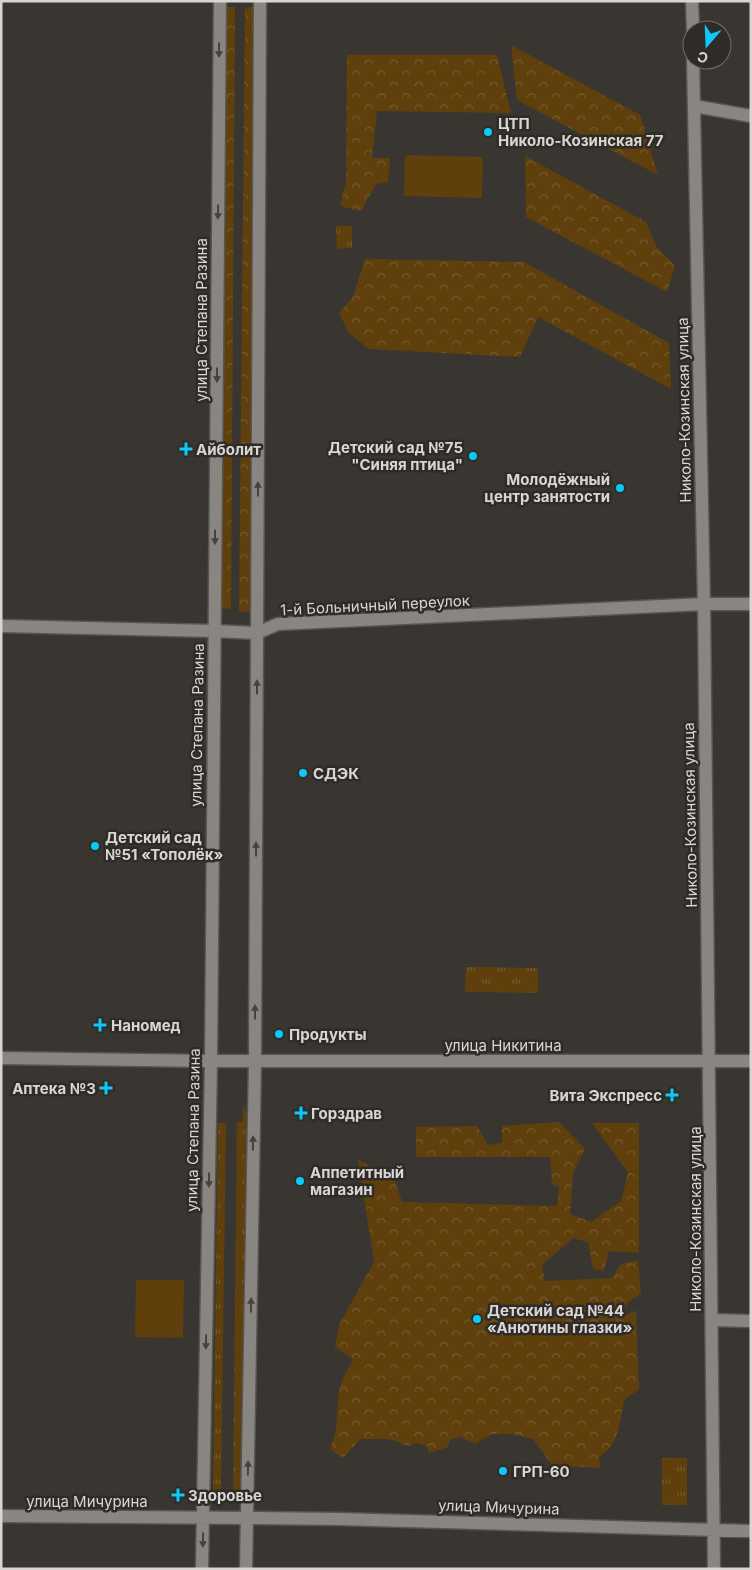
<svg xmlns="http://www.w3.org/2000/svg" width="752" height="1570" viewBox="0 0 752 1570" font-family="Inter,sans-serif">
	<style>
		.grass { fill: url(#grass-tufts) }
		.forest { fill: url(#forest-crowns) }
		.garden { fill: #5f3f0c }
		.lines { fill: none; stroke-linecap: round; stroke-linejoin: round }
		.street-casing { stroke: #575451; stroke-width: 15 }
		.secondary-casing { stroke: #575451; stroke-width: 15 }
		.street { stroke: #898580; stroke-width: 12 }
		.secondary { stroke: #898580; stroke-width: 12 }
		.oneway { fill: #46423e }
		.poi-dot { fill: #0bcafa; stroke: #2f2c28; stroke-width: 2 }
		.labels { text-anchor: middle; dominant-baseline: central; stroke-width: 5; stroke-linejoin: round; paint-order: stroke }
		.poi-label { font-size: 15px; font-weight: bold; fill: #d8d5d3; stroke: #2f2c28; text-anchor: start }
		.street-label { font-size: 15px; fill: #d8d5d3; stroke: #2f2c28 }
	</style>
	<defs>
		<pattern id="grass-tufts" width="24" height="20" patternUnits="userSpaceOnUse" patternTransform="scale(1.25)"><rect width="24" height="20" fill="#5f3f0c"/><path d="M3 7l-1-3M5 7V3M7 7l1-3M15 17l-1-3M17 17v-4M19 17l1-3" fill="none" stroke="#755a2e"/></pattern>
		<pattern id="forest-crowns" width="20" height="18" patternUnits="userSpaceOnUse" patternTransform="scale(1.25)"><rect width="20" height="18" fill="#5f3f0c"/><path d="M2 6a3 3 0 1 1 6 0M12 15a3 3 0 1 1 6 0" fill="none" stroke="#755a2e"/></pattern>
	</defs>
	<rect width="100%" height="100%" fill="#393631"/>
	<path class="grass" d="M 336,226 L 352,226 L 352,248 L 337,249 Z
		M 466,967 L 538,968 L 538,993 L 465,992 Z
		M 243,1107 L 247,1112 L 240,1493 L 237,1496 L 233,1493 L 237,1122 L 243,1121 Z
		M 218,1123 L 226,1123 L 221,1491 L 217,1494 L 213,1491 Z
		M 662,1458 L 687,1458 L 687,1505 L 662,1505 Z"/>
	<path class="forest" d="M 225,7 L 235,7 L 231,609 L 219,608 Z
		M 253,7 L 250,612 L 239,612 L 245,8 Z
		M 511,45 L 640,115 L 658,175 L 517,100 Z
		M 347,55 L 497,55 L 511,113 L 377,111 L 372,158 L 390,158 L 388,182 L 376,184 L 361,211 L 340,206 L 346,182 Z
		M 525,156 L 646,222 L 656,246 L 675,266 L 667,292 L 526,217 Z
		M 365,259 L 524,262 L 669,343 L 671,389 L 538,317 L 520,357 L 369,349 L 349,333 L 339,313 L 353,297 Z
		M 559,1122 L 585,1149 L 573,1173 L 570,1214 L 591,1222 L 621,1201 L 628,1172 L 592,1123 L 639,1123 L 639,1253 L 609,1251 L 604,1271 L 593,1269 L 588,1242 L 573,1238 L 542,1265 L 545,1281 L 612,1278 L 621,1264 L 638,1260 L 641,1294 L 628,1302 L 622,1316 L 636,1311 L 639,1389 L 624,1400 C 620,1421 619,1446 599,1457 L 600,1468 L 552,1465 L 533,1439 L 512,1434 L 492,1434 L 475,1444 L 460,1437 L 450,1440 L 448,1447 L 429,1453 L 427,1446 L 415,1443 L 408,1446 L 390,1439 L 360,1439 L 343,1458 L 330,1449 C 340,1426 335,1410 340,1387 C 342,1378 349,1368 353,1359 L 335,1347 L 339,1325 L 374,1262 L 358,1160 L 394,1178 L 402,1202 L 557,1206 L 559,1187 L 552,1184 L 550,1157 L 416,1157 L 416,1127 L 477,1126 L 488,1145 L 502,1143 L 502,1126 Z"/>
	<path class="garden" d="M 405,155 L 483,157 L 482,198 L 404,196 Z
		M 136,1280 L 184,1280 L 183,1338 L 135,1337 Z"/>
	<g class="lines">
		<defs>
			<path id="street" d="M 692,1 L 693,30
				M 693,60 L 704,604 L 714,1569
				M 694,106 L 751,116
				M 1,626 L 214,631
				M 257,633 L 278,624 L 704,604 L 751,604
				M 712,1320 L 751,1321
				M 247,1518 L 340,1519 L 751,1531"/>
			<path id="secondary" d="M 214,631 L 257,633
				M 1,1058 L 211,1061 L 751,1061
				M 1,1516 L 247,1518
				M 202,1569 L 211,1061 L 220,1
				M 246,1569 L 255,1061 L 260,1"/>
		</defs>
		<use href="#street" class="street-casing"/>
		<use href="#secondary" class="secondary-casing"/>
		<use href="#street" class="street"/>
		<use href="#secondary" class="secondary"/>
	</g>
	<defs><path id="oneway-solid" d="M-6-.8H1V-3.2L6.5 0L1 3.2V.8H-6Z" transform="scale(1.25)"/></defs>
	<g class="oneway">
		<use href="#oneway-solid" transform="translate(219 50) rotate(91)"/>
		<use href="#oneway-solid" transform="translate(218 212) rotate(91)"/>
		<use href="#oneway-solid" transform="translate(217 375) rotate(90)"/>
		<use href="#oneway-solid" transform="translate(258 489) rotate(-90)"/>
		<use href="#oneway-solid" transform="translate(215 537) rotate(90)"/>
		<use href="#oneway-solid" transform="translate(257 687) rotate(-90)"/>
		<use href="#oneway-solid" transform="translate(256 849) rotate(-90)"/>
		<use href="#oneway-solid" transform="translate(255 1012) rotate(-90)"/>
		<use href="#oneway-solid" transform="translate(253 1143) rotate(-89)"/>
		<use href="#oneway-solid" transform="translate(209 1180) rotate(91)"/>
		<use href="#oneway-solid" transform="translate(251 1305) rotate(-89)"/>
		<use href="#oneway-solid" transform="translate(206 1342) rotate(91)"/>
		<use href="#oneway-solid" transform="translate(248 1468) rotate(-89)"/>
		<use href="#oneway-solid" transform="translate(203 1540) rotate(91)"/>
	</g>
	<g class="poi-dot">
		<circle cx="488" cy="132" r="5"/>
		<path d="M183.5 441.5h5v5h5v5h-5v5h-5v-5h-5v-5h5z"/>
		<circle cx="473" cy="456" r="5"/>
		<circle cx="620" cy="488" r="5"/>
		<circle cx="303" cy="773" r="5"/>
		<circle cx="95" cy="846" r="5"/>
		<path d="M97.5 1017.5h5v5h5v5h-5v5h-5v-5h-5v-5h5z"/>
		<circle cx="279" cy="1034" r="5"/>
		<path d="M103.5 1080.5h5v5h5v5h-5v5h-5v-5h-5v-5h5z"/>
		<path d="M669.5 1087.5h5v5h5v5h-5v5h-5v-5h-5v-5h5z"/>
		<path d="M298.5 1105.5h5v5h5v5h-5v5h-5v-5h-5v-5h5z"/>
		<circle cx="300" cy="1181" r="5"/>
		<circle cx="477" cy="1319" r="5"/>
		<circle cx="503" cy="1471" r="5"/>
		<path d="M175.5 1487.5h5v5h5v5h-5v5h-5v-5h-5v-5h5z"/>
	</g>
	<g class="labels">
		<g class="poi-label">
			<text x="498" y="123">ЦТП<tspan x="498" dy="17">Николо-Козинская 77</tspan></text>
			<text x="463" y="447" text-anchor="end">Детский сад №75<tspan x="463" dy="17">"Синяя птица"</tspan></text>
			<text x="196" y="449">Айболит</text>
			<text x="610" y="479" text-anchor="end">Молодёжный<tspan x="610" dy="17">центр занятости</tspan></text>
			<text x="313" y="773">СДЭК</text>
			<text x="105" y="837">Детский сад<tspan x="105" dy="17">№51 «Тополёк»</tspan></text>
			<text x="111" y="1025">Наномед</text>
			<text x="289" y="1034">Продукты</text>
			<text x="96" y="1088" text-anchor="end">Аптека №3</text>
			<text x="662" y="1095" text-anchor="end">Вита Экспресс</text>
			<text x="311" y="1113">Горздрав</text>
			<text x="310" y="1172">Аппетитный<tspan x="310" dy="17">магазин</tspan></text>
			<text x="487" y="1310">Детский сад №44<tspan x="487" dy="17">«Анютины глазки»</tspan></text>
			<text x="513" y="1471">ГРП-60</text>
			<text x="188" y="1495">Здоровье</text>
		</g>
		<g class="street-label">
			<text transform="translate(201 320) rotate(-90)">улица Степана Разина</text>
			<text transform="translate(684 410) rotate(-91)">Николо-Козинская улица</text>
			<text transform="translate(375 605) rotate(-3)">1-й Больничный переулок</text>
			<text transform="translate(197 725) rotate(-89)">улица Степана Разина</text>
			<text transform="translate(690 815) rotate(-91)">Николо-Козинская улица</text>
			<text x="503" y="1045">улица Никитина</text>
			<text transform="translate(193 1130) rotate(-89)">улица Степана Разина</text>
			<text transform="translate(695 1219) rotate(-90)">Николо-Козинская улица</text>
			<text x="87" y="1501">улица Мичурина</text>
			<text transform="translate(499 1507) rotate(2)">улица Мичурина</text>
		</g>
	</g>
	<rect width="752" height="1570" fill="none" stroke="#d8d5d3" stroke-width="5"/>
	<g transform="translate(707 45) rotate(199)"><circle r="24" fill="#2f2c28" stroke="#73706c"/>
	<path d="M0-4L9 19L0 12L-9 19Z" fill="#0bcafa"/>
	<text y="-8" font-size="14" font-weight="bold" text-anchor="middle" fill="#d8d5d3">С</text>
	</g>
</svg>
